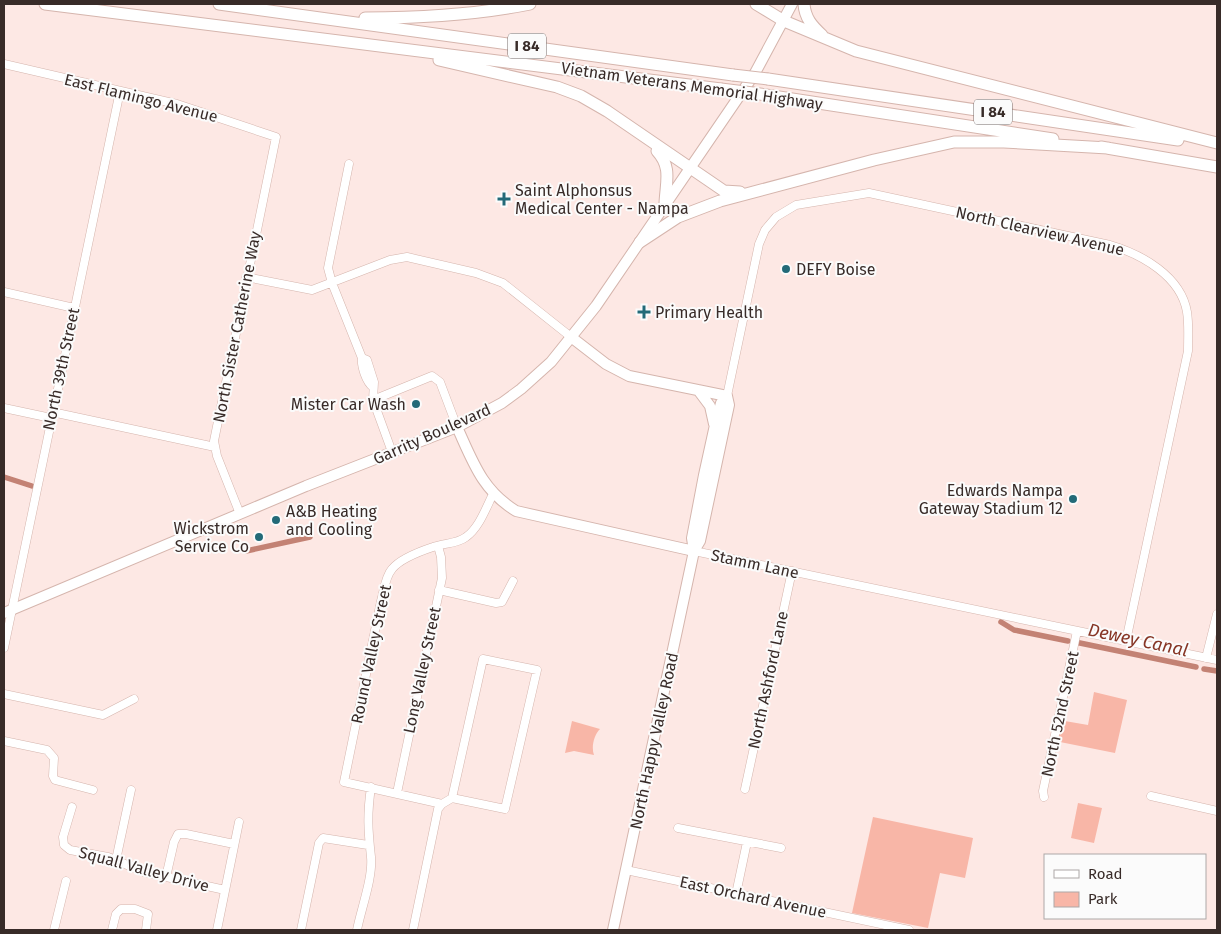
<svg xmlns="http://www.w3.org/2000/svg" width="1221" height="934" viewBox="0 0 1221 934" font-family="'Fira Sans',sans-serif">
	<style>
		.green { fill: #f8b6a7 }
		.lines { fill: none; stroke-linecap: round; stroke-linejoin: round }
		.canal { stroke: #c38274; stroke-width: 5.5 }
		.minor-casing { stroke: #d5b5ad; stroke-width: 9 }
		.major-casing { stroke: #d5b5ad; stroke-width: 12 }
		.highway-casing { stroke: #d5b5ad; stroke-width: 13 }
		.minor { stroke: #fff; stroke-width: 8 }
		.major { stroke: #fff; stroke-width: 10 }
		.highway { stroke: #fff; stroke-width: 11 }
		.highway-bridge-casing { stroke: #d5b5ad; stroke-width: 13; stroke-linecap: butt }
		.highway-bridge { stroke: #fff; stroke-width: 11 }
		.poi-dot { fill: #236a78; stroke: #fbfbfb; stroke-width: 2 }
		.labels { text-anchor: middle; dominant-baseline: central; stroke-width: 4; stroke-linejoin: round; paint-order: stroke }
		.shield { fill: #fbfbfb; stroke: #726967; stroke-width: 1 }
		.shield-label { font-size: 15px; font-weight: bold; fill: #382b28 }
		.street-label { font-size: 16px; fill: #382b28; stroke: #fbfbfb }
		.poi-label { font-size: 16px; fill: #382b28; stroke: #fbfbfb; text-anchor: start }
		.water-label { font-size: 18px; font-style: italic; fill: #873626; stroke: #fbfbfb }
	</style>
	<rect width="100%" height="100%" fill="#fde8e4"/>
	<path class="green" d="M 1094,692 L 1127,700 L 1115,753 L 1055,741 L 1059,720 L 1088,725 Z
		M 572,721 L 600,729 C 594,735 591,747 594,755 L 574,751 L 565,753 Z
		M 1078,803 L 1102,808 L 1094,843 L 1071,838 Z
		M 873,817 L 973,838 L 965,878 L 940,873 L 928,928 L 852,913 Z"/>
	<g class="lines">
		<path class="canal" d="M 4,477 L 32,486
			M 246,551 L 310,537
			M 1001,622 L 1014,630 L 1068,641
			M 1075,642 L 1196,667
			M 1204,669 L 1217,671"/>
		<defs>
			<path id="minor" d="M 4,64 L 177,104 L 276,137 L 214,441 L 217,456 L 240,514
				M 349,164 L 328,268 L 332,283 L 362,358 C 361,366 366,382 373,387
				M 246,277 L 312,290 L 390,260 L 407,257 L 476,273 L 503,283 L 571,337
				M 4,292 L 74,308
				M 362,358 L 367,360 L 374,382 L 373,400 L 392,452
				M 727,396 L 759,244 L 765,230 L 776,217 L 796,205 L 869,193 L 1110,245 C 1141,254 1181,276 1187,312 C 1189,324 1188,338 1188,351 L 1126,641
				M 373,400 L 432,376 L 440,382 L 457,427
				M 4,408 L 51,418
				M 52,412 L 215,447
				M 694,551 L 1217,660
				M 439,590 L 496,603 L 502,602 L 513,581
				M 4,648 L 120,91
				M 1206,658 L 1217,614
				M 4,694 L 103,715 L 134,699
				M 4,741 L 47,750 L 54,758 L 53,776 L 55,780 L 93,790
				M 745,789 L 792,571
				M 397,793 L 442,578 L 441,557 L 438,546
				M 1151,796 L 1217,811
				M 1044,797 L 1043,791 L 1077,631
				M 452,798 L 483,659 L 537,670 L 505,809 L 452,798 L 442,804 L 344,782 L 381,601 C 384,591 385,577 392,569 C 400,559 421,551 433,547 C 444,543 457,544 466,537 C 479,528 486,508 493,494
				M 72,807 L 63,837 L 64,845 L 70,850 L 108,857 L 144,872 L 225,890
				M 678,828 L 781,848
				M 116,860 L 131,790
				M 626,870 L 909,930
				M 166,877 L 174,842 L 178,834 L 186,834 L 234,844
				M 736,894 L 747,842
				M 54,930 L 66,881
				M 112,930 L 116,914 L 121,909 L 135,909 L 148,914 L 146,930
				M 217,930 L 239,822
				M 301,930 L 319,843 L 323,838 L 368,845
				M 357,930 C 361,909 373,878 371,857 C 368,830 367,815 371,787
				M 413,930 L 438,809 L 442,804"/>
			<path id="major" d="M 571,337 L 606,364 L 629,376 L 727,396
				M 698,390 L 710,406 L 714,424
				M 457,427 C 473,462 482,490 516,511 L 694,551
				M 694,551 L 692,538 L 704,475 L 715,425 L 721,403 L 727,396
				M 4,613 L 306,486 L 457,427 L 502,403 L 521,389 L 551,362 L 596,306 L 755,73 L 792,4
				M 613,930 L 694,551 L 700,541 L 729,405 L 727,396"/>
			<path id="highway" d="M 45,4 L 721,89
				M 219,4 L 733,75
				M 756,4 L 784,21 L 856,51 L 1217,143
				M 804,4 C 805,18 812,26 822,35
				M 365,18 C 421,18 475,15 530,4
				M 439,60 L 557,87 L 581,96 L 607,111 L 724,191 L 740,192
				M 768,79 L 1178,140
				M 753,93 L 1053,139
				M 1101,147 L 1217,167
				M 657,151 C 672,167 666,182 665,203
				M 640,242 L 678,217 L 720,201 L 874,160 L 954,142 L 1004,142 L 1108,148"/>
		</defs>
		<use href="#minor" class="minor-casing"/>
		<use href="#major" class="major-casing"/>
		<use href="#highway" class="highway-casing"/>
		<use href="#minor" class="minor"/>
		<use href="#major" class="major"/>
		<use href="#highway" class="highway"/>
		<defs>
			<path id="highway-bridge" d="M 733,75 L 768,79
				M 721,89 L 753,93"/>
		</defs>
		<use href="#highway-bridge" class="highway-bridge-casing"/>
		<use href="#highway-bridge" class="highway-bridge"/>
	</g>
	<g class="poi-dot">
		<path d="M501.5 191.5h5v5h5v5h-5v5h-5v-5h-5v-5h5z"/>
		<circle cx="786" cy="269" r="5"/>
		<path d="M641.5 304.5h5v5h5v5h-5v5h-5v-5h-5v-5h5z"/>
		<circle cx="416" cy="404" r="5"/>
		<circle cx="1073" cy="499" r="5"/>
		<circle cx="276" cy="520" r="5"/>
		<circle cx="259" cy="537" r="5"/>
	</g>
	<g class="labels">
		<g class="shield">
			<rect x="508" y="33.5" width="38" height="25" rx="4"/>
			<rect x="974" y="99.5" width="38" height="25" rx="4"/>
		</g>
		<g class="shield-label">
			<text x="527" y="46">I 84</text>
			<text x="993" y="112">I 84</text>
		</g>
		<g class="street-label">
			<text transform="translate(692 86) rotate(8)">Vietnam Veterans Memorial Highway</text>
			<text transform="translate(141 98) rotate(14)">East Flamingo Avenue</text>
			<text transform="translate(1040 231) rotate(13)">North Clearview Avenue</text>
			<text transform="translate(237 327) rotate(-79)">North Sister Catherine Way</text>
			<text transform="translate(61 369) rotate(-78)">North 39th Street</text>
			<text transform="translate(432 434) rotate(-24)">Garrity Boulevard</text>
			<text transform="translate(755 564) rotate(12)">Stamm Lane</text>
			<text transform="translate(371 654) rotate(-78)">Round Valley Street</text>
			<text transform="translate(422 670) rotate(-78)">Long Valley Street</text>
			<text transform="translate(768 680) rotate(-78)">North Ashford Lane</text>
			<text transform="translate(1060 714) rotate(-78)">North 52nd Street</text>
			<text transform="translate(654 741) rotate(-78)">North Happy Valley Road</text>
			<text transform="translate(144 869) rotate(15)">Squall Valley Drive</text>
			<text transform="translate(753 897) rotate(12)">East Orchard Avenue</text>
		</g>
		<g class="poi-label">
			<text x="515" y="190">Saint Alphonsus<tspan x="515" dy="18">Medical Center - Nampa</tspan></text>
			<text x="796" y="269">DEFY Boise</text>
			<text x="655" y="312">Primary Health</text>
			<text x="406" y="404" text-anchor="end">Mister Car Wash</text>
			<text x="1063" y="490" text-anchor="end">Edwards Nampa<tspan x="1063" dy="18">Gateway Stadium 12</tspan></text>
			<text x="286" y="511">A&amp;B Heating<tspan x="286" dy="18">and Cooling</tspan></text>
			<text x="249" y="528" text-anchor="end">Wickstrom<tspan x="249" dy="18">Service Co</tspan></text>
		</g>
		<g class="water-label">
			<text transform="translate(1138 640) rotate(12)">Dewey Canal</text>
		</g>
	</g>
	<rect width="1221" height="934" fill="none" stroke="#382b28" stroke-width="10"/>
	<rect x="1044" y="854" width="162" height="65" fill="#fbfbfb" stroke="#ada8a7"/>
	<rect x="1054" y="870" width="25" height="8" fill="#ffffff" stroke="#ada8a7"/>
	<text x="1088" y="879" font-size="15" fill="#382b28">Road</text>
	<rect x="1054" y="892" width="25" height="15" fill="#f8b6a7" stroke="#ada8a7"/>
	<text x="1088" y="904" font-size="15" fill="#382b28">Park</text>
</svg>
